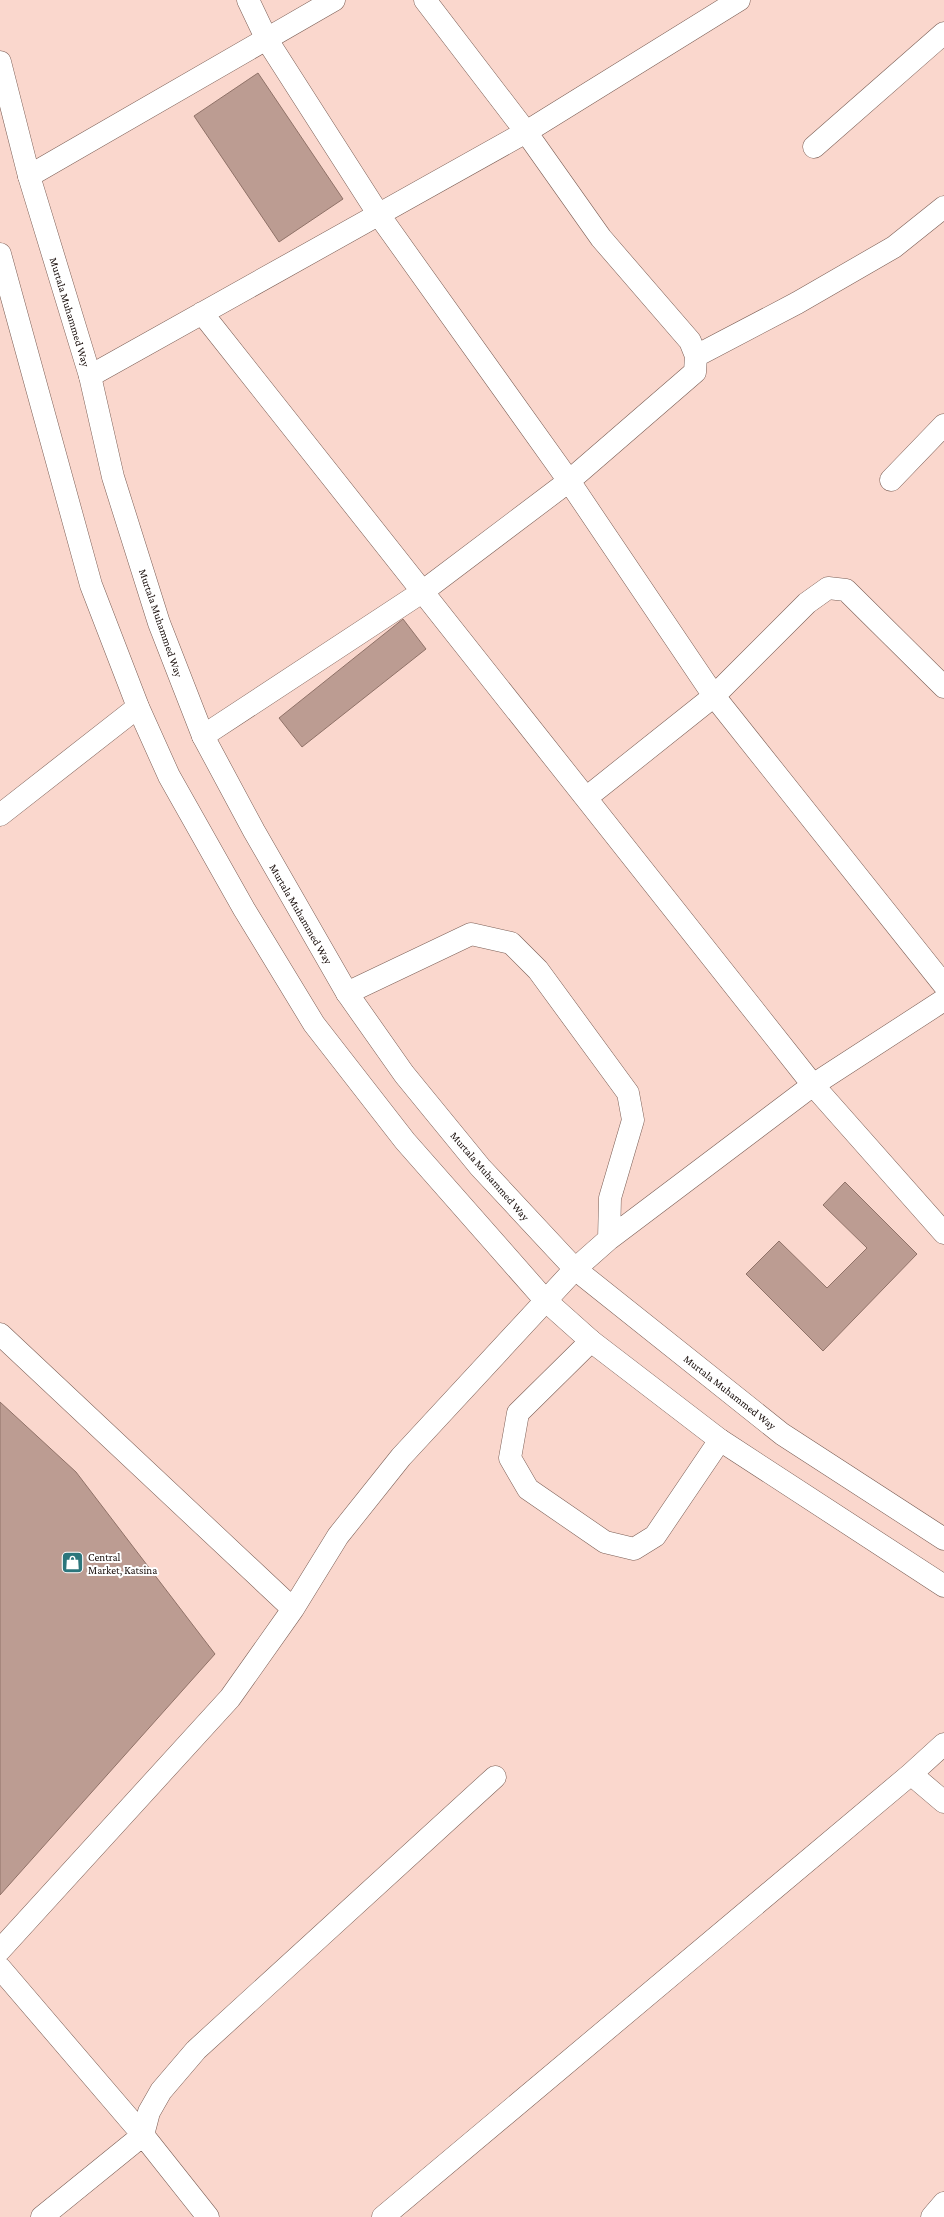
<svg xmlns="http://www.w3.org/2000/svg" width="944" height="2217" viewBox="0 0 944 2217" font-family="'Crimson Pro',serif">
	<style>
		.building { fill: #bc9c92; stroke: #907268 }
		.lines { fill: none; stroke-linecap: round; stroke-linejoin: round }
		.minor-casing { stroke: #7b5e55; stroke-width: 23 }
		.major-casing { stroke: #7b5e55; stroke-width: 23 }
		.minor { stroke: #fff; stroke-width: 22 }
		.major { stroke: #fff; stroke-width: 22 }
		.labels { text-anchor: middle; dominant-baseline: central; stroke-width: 4; stroke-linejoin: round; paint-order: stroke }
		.street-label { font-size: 11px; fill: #160b08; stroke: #fff }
		.poi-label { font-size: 11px; fill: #160b08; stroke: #fff; text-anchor: start }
	</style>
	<rect width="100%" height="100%" fill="#fad7cd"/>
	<path class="building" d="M 258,73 L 343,199 L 279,242 L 194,116 Z
		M 403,619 L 426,649 L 302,747 L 279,718 Z
		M 845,1182 L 917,1254 L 823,1351 L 746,1274 L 779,1241 L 827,1288 L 867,1248 L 823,1205 Z
		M 0,1402 L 76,1472 L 215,1654 L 0,1895 Z"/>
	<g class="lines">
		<defs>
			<path id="minor" d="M 248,0 L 267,40 L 379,215 L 569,481 L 714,696 L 944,985
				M 814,147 L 944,33
				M 29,176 L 334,0
				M 202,313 L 813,1085 L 944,1233
				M 696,356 L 797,303 L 894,247 L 944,207
				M 90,376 L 526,132 L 739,0
				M 891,480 L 944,425
				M 203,736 L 422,592 L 569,481 L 695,372 L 696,356 L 690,341 L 601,238 L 526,132 L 425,0
				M 586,798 L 714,696 L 807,603 L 828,588 L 846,590 L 944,687
				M 0,815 L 138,707
				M 347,993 L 471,934 L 511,943 L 538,970 L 628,1093 L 633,1120 L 610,1198 L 609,1239
				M 0,1334 L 293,1609
				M 591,1341 L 518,1413 L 510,1458 L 528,1489 L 605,1542 L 634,1549 L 655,1536 L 720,1440
				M 911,1774 L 944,1802
				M 0,1950 L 230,1698 L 293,1609 L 338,1536 L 401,1457 L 575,1269 L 609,1239 L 813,1085 L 944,1000
				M 0,1968 L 143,2135 L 208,2217
				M 42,2217 L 143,2135 L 149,2112 L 161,2091 L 196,2050 L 495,1777
				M 383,2217 L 911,1774 L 944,1744
				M 932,2217 L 944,2203"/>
			<path id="major" d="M 0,62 L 29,176 L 90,376 L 113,477 L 159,623 L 203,736 L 254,831 L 347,993 L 404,1074 L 480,1167 L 575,1269 L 782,1434 L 944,1539
				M 0,254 L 91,585 L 138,707 L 169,776 L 244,909 L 314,1024 L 405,1141 L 545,1300 L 591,1341 L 720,1440 L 944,1586"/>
		</defs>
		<use href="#minor" class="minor-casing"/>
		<use href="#major" class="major-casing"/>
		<use href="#minor" class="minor"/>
		<use href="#major" class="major"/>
	</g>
	<defs>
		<symbol id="shop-square" viewBox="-11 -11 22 22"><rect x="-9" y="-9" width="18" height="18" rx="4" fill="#2c767c" stroke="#fff"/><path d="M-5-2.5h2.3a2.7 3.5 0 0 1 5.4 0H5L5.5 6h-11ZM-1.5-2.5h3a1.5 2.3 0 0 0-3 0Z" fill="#fff"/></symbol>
	</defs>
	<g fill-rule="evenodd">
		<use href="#shop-square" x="60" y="1550" width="25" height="25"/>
	</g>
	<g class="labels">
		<g class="street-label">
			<text transform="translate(70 312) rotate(73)">Murtala Muhammed Way</text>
			<text transform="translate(161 623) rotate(71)">Murtala Muhammed Way</text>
			<text transform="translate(301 914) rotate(60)">Murtala Muhammed Way</text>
			<text transform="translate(490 1176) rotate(49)">Murtala Muhammed Way</text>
			<text transform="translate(730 1392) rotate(38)">Murtala Muhammed Way</text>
		</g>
		<g class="poi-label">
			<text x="88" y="1557">Central<tspan x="88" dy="13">Market, Katsina</tspan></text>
		</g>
	</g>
</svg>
